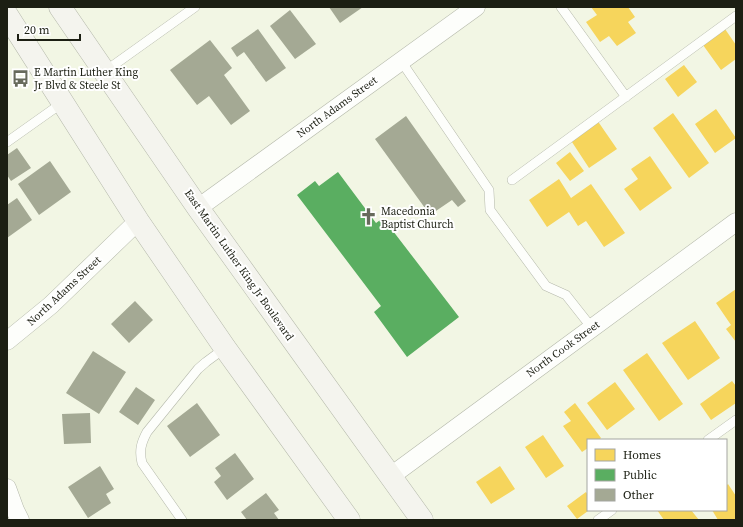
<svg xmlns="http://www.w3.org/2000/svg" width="743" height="527" viewBox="0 0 743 527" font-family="'Source Serif 4',serif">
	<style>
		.homes { fill: #f6d55c }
		.public { fill: #5aae61 }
		.building { fill: #a4a994 }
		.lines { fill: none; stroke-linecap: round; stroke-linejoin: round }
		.service-casing { stroke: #b4b8aa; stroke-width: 10 }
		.minor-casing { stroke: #b4b8aa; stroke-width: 19 }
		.secondary-casing { stroke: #b4b8aa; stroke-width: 23 }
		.service { stroke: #fdfefb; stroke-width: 9 }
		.minor { stroke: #fdfefb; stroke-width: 18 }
		.secondary { stroke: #f4f4ee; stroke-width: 22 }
		.labels { text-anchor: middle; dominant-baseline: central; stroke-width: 4; stroke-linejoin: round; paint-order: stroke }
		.poi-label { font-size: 11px; fill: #1c1f13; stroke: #fff; text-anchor: start }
		.street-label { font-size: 11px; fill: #1c1f13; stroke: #fff }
	</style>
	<rect width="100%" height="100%" fill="#f2f6e4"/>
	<path class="homes" d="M 591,7 L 628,7 L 635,17 L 628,22 L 636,33 L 617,46 L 609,36 L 600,42 L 586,22 L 597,15 Z
		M 725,29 L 736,45 L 736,59 L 721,70 L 703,45 Z
		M 684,65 L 697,82 L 678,97 L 665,79 Z
		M 716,109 L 736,138 L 715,153 L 695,124 Z
		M 673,113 L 709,163 L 689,178 L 653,128 Z
		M 597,120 L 617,149 L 589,168 L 570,139 Z
		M 570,152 L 584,171 L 570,181 L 556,163 Z
		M 650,156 L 672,188 L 640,211 L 624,189 L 638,179 L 631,169 Z
		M 559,179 L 571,198 L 591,184 L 625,233 L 604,247 L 586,221 L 578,226 L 569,212 L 547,227 L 529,200 Z
		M 736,289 L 736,342 L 726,329 L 731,325 L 716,303 Z
		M 695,321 L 720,358 L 688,380 L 662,343 Z
		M 647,353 L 683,404 L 659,421 L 623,370 Z
		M 732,381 L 736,386 L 736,403 L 711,420 L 700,404 Z
		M 615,382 L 635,409 L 607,430 L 587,403 Z
		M 575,403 L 601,438 L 599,440 L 588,440 L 588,448 L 582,452 L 563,426 L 571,421 L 564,412 Z
		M 543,435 L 564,466 L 546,478 L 525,447 Z
		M 500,466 L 515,489 L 491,504 L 476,482 Z
		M 728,484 L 736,496 L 736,520 L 718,520 L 712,510 L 726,510 L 726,486 Z
		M 586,492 L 588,495 L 588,511 L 577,519 L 567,506 Z
		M 657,510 L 691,510 L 699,520 L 664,520 Z"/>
	<path class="public" d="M 338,172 L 376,223 L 383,218 L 459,317 L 407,357 L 374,312 L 381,306 L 297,195 L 315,181 L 319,186 Z"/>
	<path class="building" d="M 329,7 L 363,7 L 340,23 Z
		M 290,10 L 316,44 L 295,59 L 270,26 Z
		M 258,29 L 286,68 L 266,82 L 244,52 L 237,57 L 231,48 Z
		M 210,40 L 232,68 L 224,75 L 250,111 L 231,125 L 209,96 L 197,105 L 170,70 Z
		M 406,116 L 466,201 L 458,207 L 452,200 L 430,215 L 375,139 Z
		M 17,148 L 31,168 L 11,181 L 7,175 L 7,155 Z
		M 50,161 L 71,192 L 39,215 L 18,184 Z
		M 17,198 L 32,220 L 7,238 L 7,205 Z
		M 135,301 L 153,320 L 129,343 L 111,324 Z
		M 93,351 L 126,372 L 99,414 L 66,393 Z
		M 136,387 L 155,400 L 138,425 L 119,412 Z
		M 197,403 L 220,435 L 190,457 L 167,426 Z
		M 90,413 L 91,443 L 64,444 L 62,414 Z
		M 235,453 L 254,479 L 227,500 L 214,482 L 221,476 L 215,468 Z
		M 100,466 L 114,489 L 106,494 L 111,503 L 88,518 L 68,487 Z
		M 266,493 L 279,510 L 274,513 L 279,520 L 247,520 L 241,512 Z"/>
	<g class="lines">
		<defs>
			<path id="service" d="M 561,7 L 626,97
				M 401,61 L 489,190 L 490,210 L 546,286 L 566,295 L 592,328
				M 104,72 L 195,7
				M 7,142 L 62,103
				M 512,180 L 736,16
				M 708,440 L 736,420
				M 182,520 L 142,463 C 139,451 141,443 147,432 L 198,369 L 206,362 L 225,348
				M 598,520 L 612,510"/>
			<path id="minor" d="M 198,208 L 476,7
				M 7,341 L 51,305 L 138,221
				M 391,476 L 736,222
				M 7,488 L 15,510 L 20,520"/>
			<path id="secondary" d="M 60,7 L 198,208 L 422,520
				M 7,15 L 138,221 L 225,348 L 349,520"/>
		</defs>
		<use href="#service" class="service-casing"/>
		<use href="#minor" class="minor-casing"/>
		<use href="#secondary" class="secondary-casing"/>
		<use href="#service" class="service"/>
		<use href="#minor" class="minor"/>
		<use href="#secondary" class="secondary"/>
	</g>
	<defs>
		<symbol id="bus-bare" viewBox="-9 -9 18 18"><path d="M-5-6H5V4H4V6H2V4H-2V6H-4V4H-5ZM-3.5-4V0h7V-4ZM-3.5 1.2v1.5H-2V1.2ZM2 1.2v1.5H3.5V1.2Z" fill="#676a5c" stroke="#fff" stroke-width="2.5" paint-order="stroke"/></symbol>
		<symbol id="church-bare" viewBox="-9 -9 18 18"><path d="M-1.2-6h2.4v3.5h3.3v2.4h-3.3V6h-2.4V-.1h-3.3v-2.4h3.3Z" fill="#676a5c" stroke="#fff" stroke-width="2.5" paint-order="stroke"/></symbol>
	</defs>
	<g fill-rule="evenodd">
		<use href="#bus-bare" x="8" y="66" width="25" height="25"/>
		<use href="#church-bare" x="356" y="204" width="25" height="25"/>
	</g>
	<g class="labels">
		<g class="poi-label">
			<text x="34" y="72">E Martin Luther King<tspan x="34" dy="13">Jr Blvd &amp; Steele St</tspan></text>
			<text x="381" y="211">Macedonia<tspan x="381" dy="13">Baptist Church</tspan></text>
		</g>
		<g class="street-label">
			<text transform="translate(337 107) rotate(-36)">North Adams Street</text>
			<text transform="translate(239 265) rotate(55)">East Martin Luther King Jr Boulevard</text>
			<text transform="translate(64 291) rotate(-43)">North Adams Street</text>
			<text transform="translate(563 349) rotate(-36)">North Cook Street</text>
		</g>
	</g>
	<rect width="743" height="527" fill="none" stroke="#1c1f13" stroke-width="16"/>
	<rect x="587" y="439" width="140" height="72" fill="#ffffff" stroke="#a4a5a1"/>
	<rect x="595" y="449" width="20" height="12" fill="#f6d55c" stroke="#a4a5a1"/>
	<text x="623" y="459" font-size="12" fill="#1c1f13">Homes</text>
	<rect x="595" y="469" width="20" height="12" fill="#5aae61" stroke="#a4a5a1"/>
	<text x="623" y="479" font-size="12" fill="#1c1f13">Public</text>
	<rect x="595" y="489" width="20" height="12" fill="#a4a994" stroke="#a4a5a1"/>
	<text x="623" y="499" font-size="12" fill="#1c1f13">Other</text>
	<path d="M18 34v6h62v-6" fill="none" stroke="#1c1f13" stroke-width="2"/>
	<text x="24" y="34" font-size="12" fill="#1c1f13" stroke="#ffffff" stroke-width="3" paint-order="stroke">20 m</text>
</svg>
